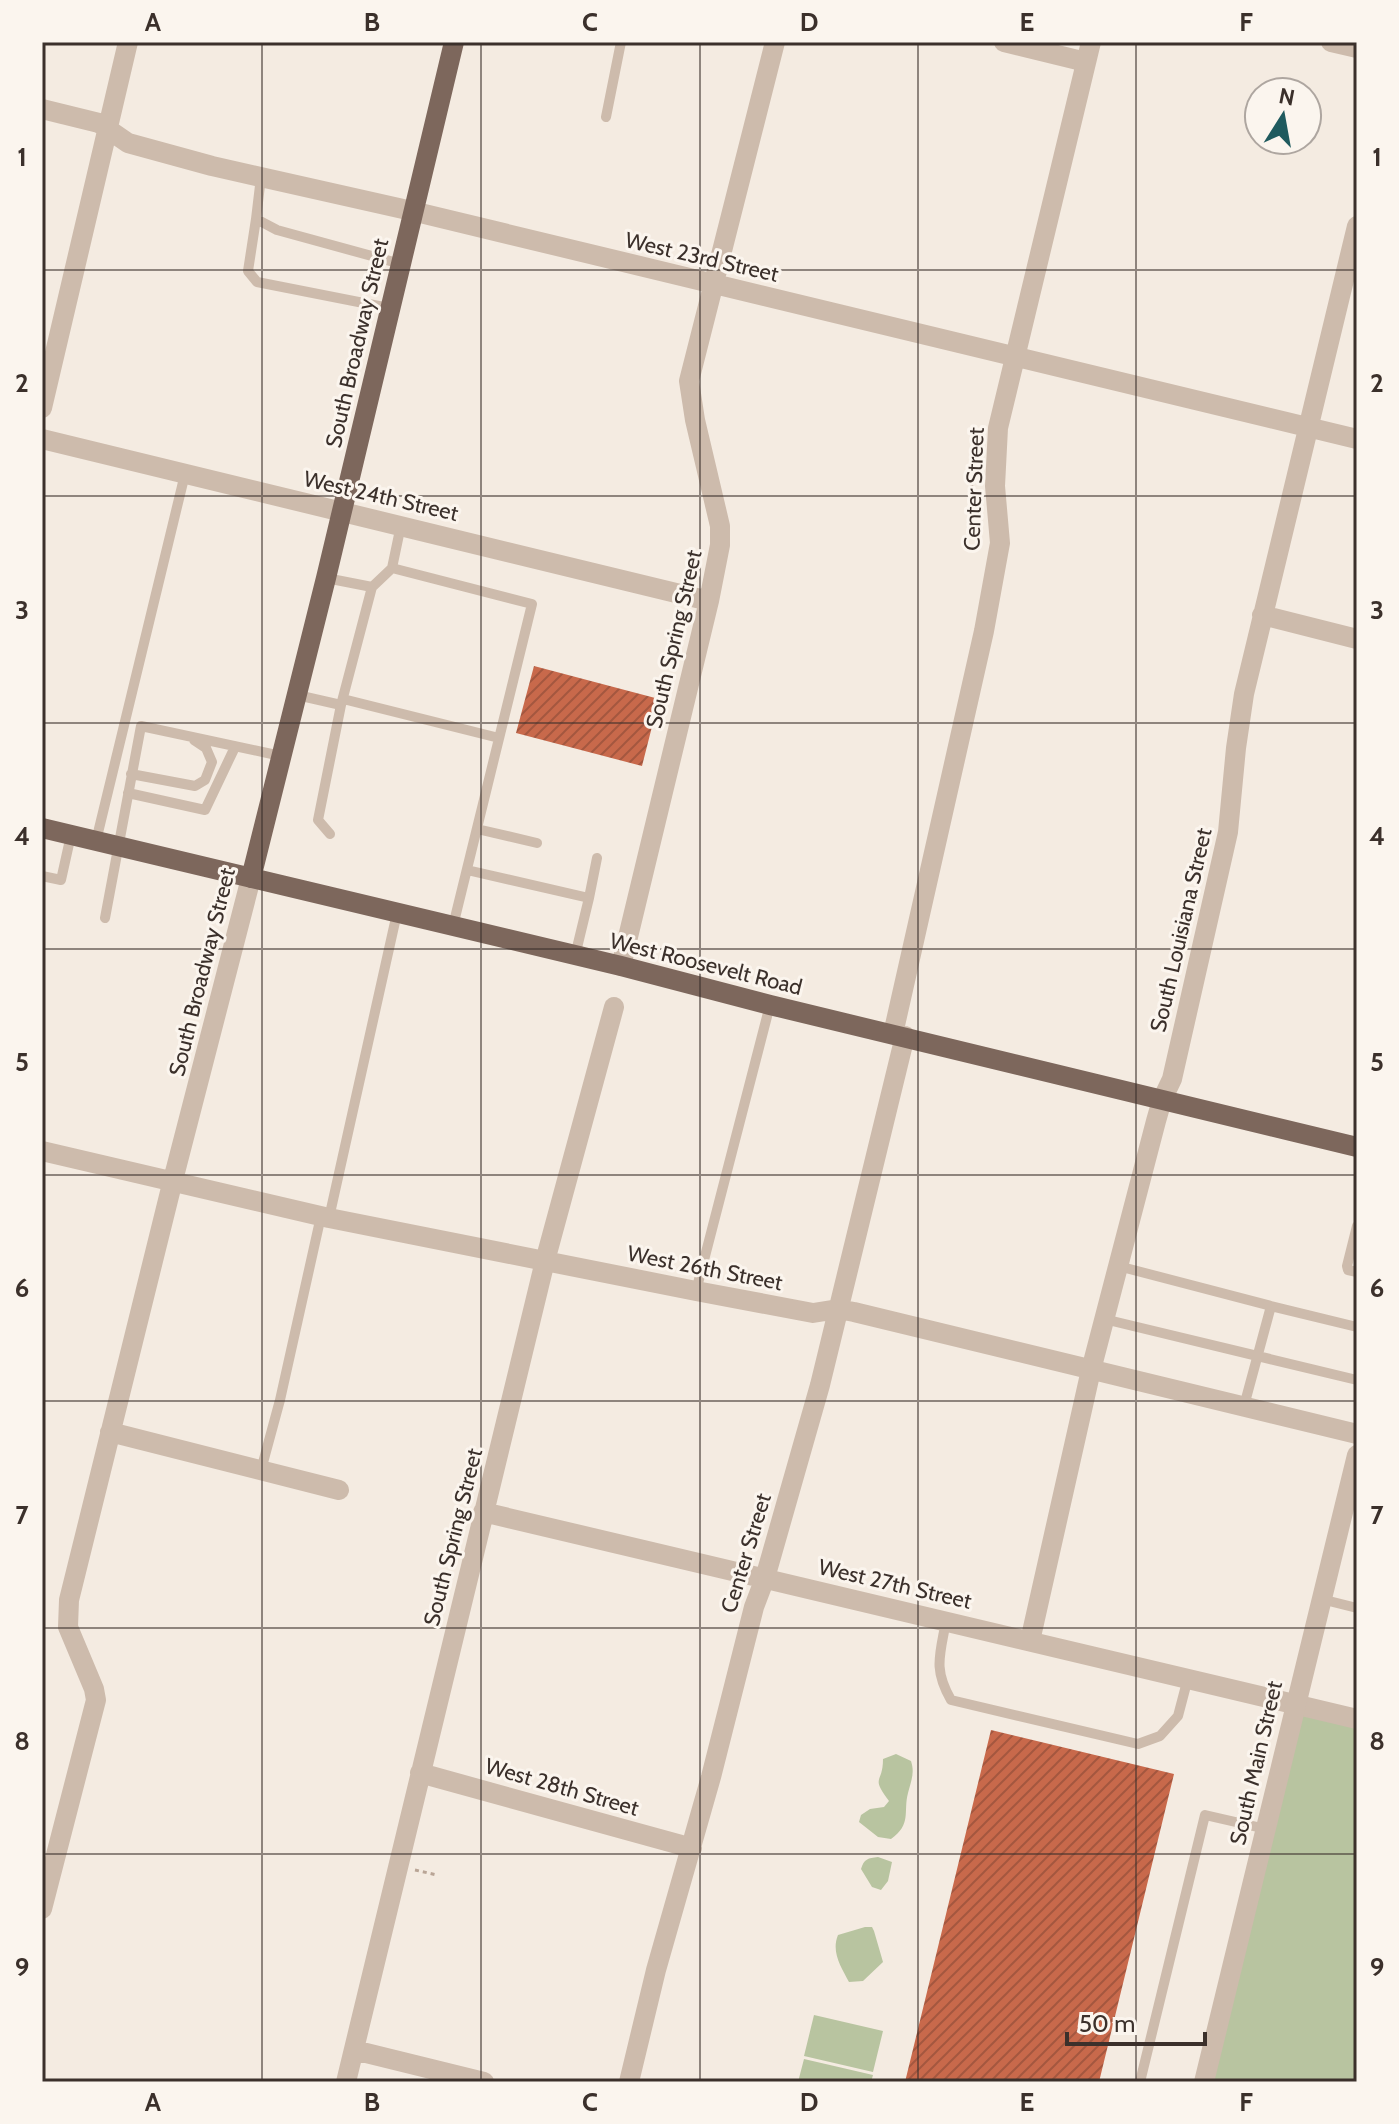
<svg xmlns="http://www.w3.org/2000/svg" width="1399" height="2124" viewBox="0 0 1399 2124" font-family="Cabin,sans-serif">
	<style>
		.green { fill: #b8c4a0 }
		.building { fill: url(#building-hatch) }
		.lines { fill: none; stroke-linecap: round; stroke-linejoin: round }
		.path { stroke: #b9a596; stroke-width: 3; stroke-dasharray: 4 4; stroke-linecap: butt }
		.service { stroke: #cdbbac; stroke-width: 10 }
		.minor { stroke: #cdbbac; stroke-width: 20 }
		.tertiary { stroke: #cdbbac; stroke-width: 20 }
		.primary { stroke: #7d675c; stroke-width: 20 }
		.grid { fill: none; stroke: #3b302b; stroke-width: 2; stroke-opacity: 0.55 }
		.labels { text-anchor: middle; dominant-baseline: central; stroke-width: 6; stroke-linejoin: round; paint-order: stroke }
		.street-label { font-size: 22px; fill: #3b302b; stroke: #fbf5ee }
		.neatline { fill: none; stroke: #3b302b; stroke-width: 3 }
		.grid-label { font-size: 26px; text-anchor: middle; font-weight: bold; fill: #3b302b }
	</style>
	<defs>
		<pattern id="building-hatch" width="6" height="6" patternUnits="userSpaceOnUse" patternTransform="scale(2)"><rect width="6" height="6" fill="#c8694b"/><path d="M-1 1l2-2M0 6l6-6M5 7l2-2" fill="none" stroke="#a4573f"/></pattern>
	</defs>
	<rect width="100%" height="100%" fill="#f4ebe1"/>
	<path class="green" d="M 1295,1704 L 1357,1719 L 1357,2082 L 1204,2082 Z
		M 896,1754 L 911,1761 C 915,1773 911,1781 908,1793 C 903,1812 912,1824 891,1839 L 878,1837 L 859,1822 L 861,1815 L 870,1809 L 884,1807 L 889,1801 C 870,1775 883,1785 883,1759 Z
		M 878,1857 L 892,1862 L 888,1881 L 881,1890 L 872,1887 L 861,1869 C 864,1859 868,1858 878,1857 Z
		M 865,1927 L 872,1927 L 874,1931 L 883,1962 L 863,1981 L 849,1982 C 841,1967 831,1952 838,1935 Z
		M 814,2015 L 883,2031 L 873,2072 L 804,2056 Z
		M 804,2059 L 873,2075 L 871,2082 L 798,2082 Z"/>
	<path class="building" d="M 534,666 L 659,699 L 642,766 L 516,733 Z
		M 991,1730 L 1174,1774 L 1099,2082 L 905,2082 Z"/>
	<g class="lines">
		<path class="path" d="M 968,468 L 976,506
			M 415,1870 L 437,1875"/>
		<path class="service" d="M 606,117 L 621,42
			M 261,177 L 256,219 L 277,230 L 401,264
			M 256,219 L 248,271 L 257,282 L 389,308
			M 401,525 L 392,568 L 532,604 L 453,926
			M 326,578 L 372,587 L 341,705
			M 372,587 L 392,568
			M 297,695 L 341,705 L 318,820 L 330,834
			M 343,699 L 499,738
			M 131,774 L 195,786 L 205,780 L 212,762 L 206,748 L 194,740
			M 128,793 L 205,810 L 235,747
			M 477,829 L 537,843
			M 96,841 L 185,474
			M 467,870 L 589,898 L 575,956
			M 42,876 L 61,880 L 71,835
			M 589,898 L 597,858
			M 105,918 L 141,726 L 281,756
			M 329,1218 L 397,913
			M 1357,1226 L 1347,1266 L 1348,1270 L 1357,1272
			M 1118,1266 L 1271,1306
			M 696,1291 L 770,1005
			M 1104,1319 L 1357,1380
			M 1244,1406 L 1271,1306 L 1357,1327
			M 261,1470 L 280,1400 L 321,1216
			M 1321,1599 L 1357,1608
			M 946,1621 C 940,1655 933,1669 951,1700 L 1138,1744 L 1160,1736 L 1178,1716 L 1188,1678
			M 1140,2082 L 1205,1815 L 1266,1829"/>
		<path class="minor" d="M 1004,42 L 1086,62
			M 1331,42 L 1357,48
			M 42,109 L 99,123 L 128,143 L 212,166 L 412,211 L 1357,439
			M 42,408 L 128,42
			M 42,439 L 709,601
			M 1262,615 L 1357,639
			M 621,966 L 709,601 L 720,545 L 720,526 L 695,420 L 689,381 L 775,42
			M 893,1034 L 984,631 L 1000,543 L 995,486 L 998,428 L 1091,42
			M 42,1151 L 329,1218 L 696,1291 L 813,1313 L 838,1309 L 854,1312 L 1357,1434
			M 110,1432 L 339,1490
			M 483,1512 L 1357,1719
			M 1030,1641 L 1091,1370 L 1156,1121 L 1162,1100 L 1172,1079 L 1228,832 L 1236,748 L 1244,694 L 1357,226
			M 420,1773 L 692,1848
			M 42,1909 L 96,1700 L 94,1689 L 68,1627 L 69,1600 L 173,1180 L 251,878
			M 354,2050 L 484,2082
			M 346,2082 L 545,1261 L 614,1007
			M 629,2082 L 656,1970 L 711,1777 L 754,1607 L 765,1578 L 820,1385 L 905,1036"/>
		<path class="tertiary" d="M 1204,2082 L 1357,1455"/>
		<path class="primary" d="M 42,828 L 621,966 L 770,1005 L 1357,1147
			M 251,878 L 326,578 L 454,42"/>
	</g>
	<path class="grid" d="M 262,42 L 262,2082M 481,42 L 481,2082M 700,42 L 700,2082M 918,42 L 918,2082M 1136,42 L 1136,2082M 42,270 L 1357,270M 42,496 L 1357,496M 42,723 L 1357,723M 42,949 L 1357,949M 42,1175 L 1357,1175M 42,1401 L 1357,1401M 42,1628 L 1357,1628M 42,1854 L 1357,1854"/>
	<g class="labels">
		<g class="street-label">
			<text transform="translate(702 257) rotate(13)">West 23rd Street</text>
			<text transform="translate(357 343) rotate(-77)">South Broadway Street</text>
			<text transform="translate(974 489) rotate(-88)">Center Street</text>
			<text transform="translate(381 496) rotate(13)">West 24th Street</text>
			<text transform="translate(674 639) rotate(-77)">South Spring Street</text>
			<text transform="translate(1181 930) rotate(-77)">South Louisiana Street</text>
			<text transform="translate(706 964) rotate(14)">West Roosevelt Road</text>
			<text transform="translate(202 972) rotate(-76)">South Broadway Street</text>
			<text transform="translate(705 1268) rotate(11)">West 26th Street</text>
			<text transform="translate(453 1537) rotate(-76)">South Spring Street</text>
			<text transform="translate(746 1553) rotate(-73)">Center Street</text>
			<text transform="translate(895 1584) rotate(13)">West 27th Street</text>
			<text transform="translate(1256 1763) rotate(-77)">South Main Street</text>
			<text transform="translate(562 1787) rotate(16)">West 28th Street</text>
		</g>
	</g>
	<rect width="1399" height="2124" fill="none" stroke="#fbf5ee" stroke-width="88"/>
	<g transform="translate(1283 116) rotate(11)"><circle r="38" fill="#fbf5ee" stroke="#aea6a0" stroke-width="2"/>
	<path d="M0-6L14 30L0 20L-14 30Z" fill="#1f5a5e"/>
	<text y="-12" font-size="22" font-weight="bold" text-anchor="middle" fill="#3b302b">N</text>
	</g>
	<path d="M1067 2032v12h138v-12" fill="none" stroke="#3b302b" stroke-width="4"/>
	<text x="1079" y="2032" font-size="24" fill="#3b302b" stroke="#fbf5ee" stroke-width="6" paint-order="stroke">50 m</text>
	<rect x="44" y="44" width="1311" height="2036" class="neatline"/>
	<g class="grid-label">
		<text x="153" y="31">A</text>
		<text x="372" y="31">B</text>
		<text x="590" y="31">C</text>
		<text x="809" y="31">D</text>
		<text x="1027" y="31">E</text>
		<text x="1246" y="31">F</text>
		<text x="22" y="166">1</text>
		<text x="1377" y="166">1</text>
		<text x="22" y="392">2</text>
		<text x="1377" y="392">2</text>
		<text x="22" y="619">3</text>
		<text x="1377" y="619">3</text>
		<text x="22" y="845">4</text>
		<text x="1377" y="845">4</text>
		<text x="22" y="1071">5</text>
		<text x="1377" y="1071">5</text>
		<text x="22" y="1297">6</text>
		<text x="1377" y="1297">6</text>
		<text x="22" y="1524">7</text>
		<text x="1377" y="1524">7</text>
		<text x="22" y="1750">8</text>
		<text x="1377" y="1750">8</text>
		<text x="22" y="1976">9</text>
		<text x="1377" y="1976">9</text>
		<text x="153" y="2111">A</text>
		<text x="372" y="2111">B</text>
		<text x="590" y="2111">C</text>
		<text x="809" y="2111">D</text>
		<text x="1027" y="2111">E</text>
		<text x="1246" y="2111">F</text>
	</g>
</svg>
